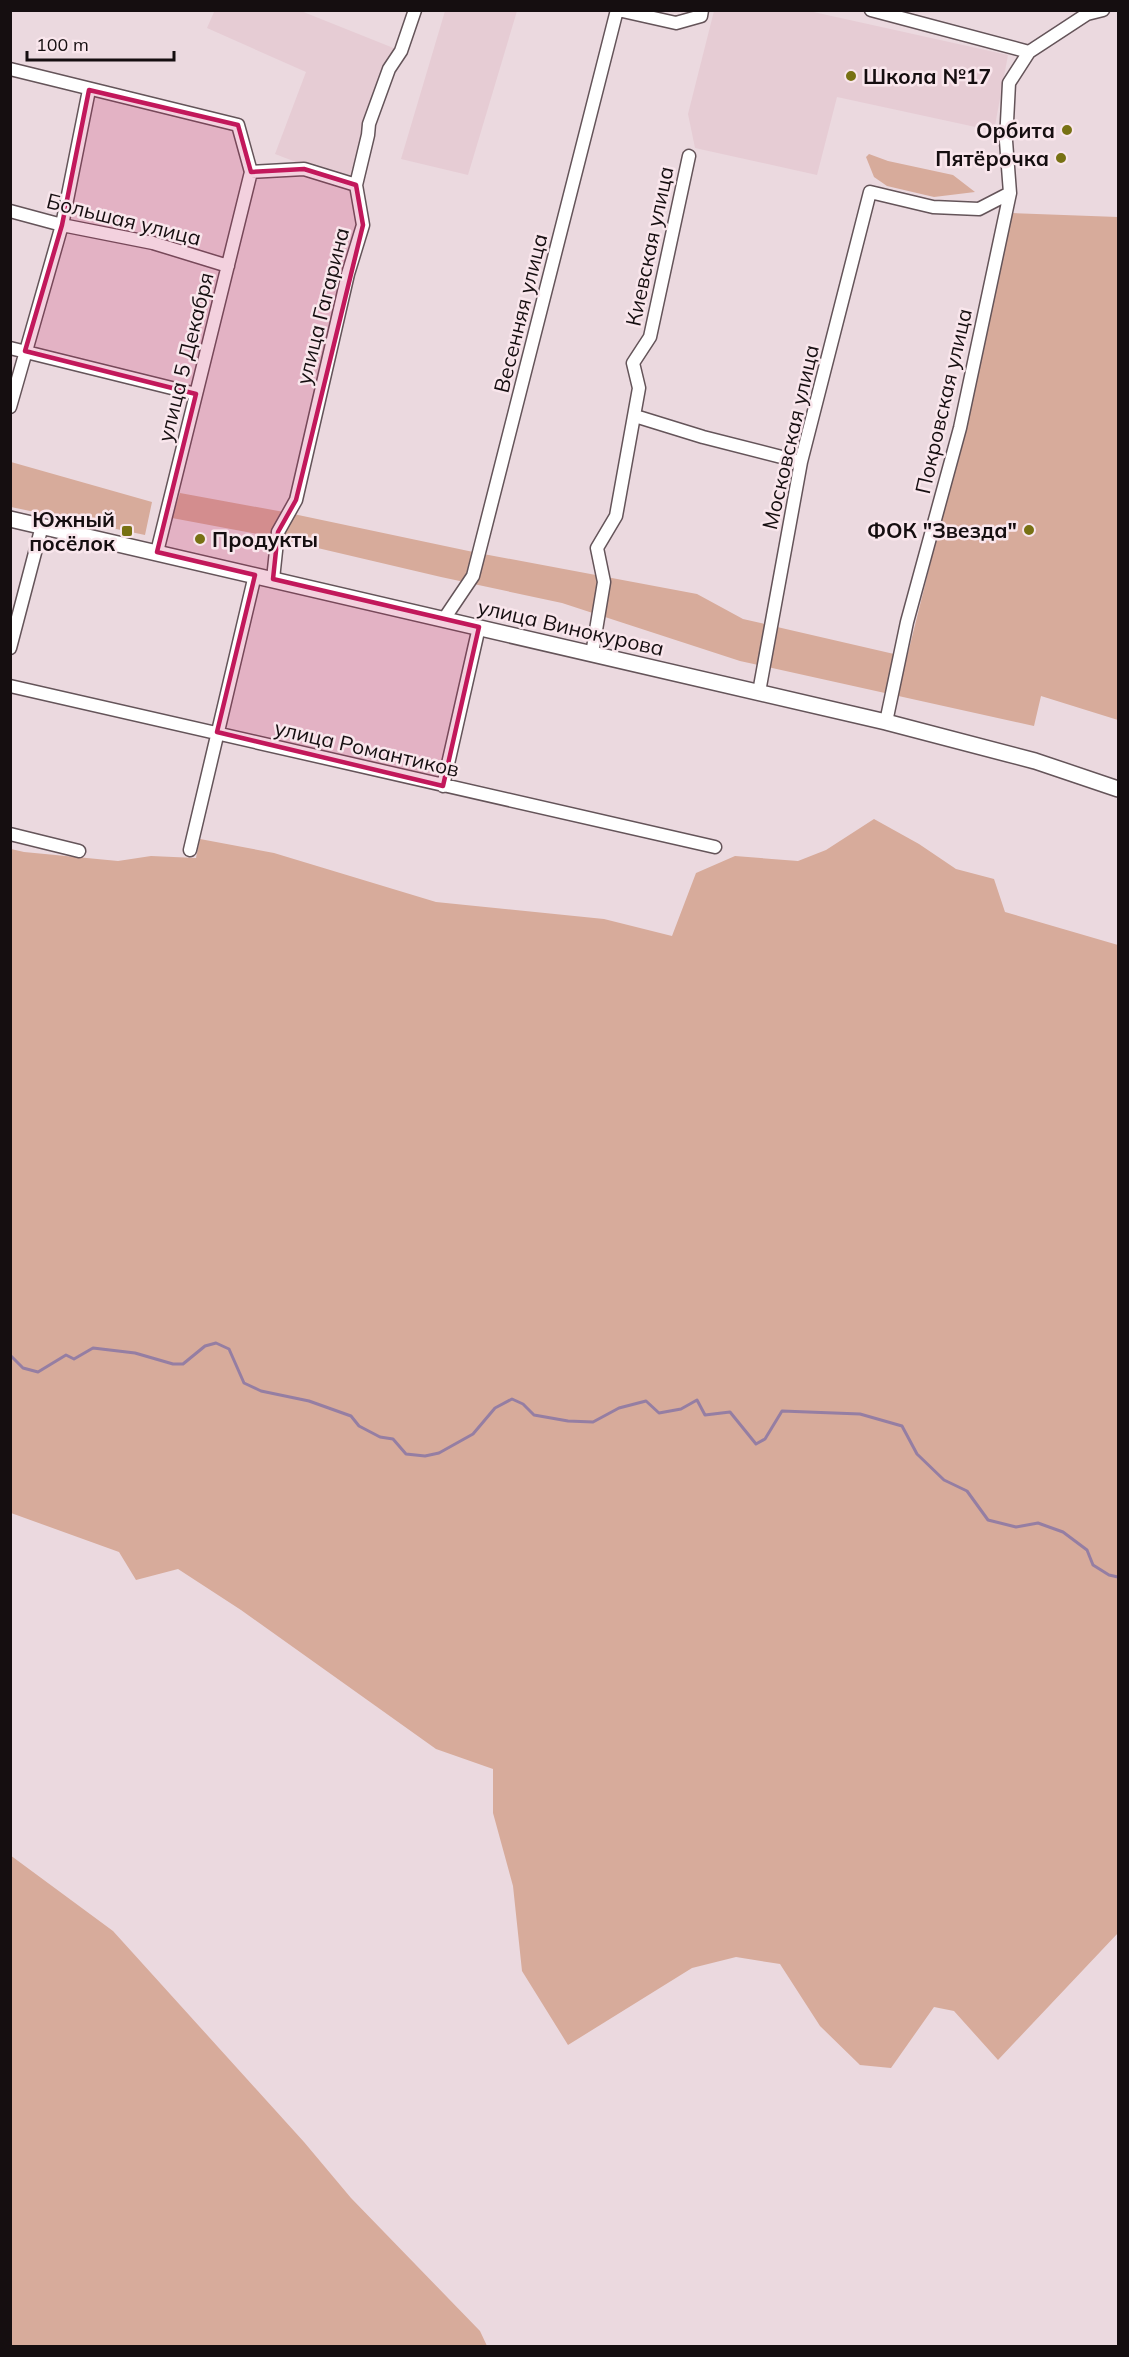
<svg xmlns="http://www.w3.org/2000/svg" width="1129" height="2357" viewBox="0 0 1129 2357" font-family="Mulish,sans-serif">
	<style>
		.built { fill: #e6ccd4 }
		.green { fill: #d7ab9b }
		.lines { fill: none; stroke-linecap: round; stroke-linejoin: round }
		.stream { stroke: #957ea3; stroke-width: 3 }
		.minor-casing { stroke: #645459; stroke-width: 15 }
		.major-casing { stroke: #645459; stroke-width: 18 }
		.minor { stroke: #fff; stroke-width: 12 }
		.major { stroke: #fff; stroke-width: 15 }
		.marked { fill: #c2185b; fill-opacity: 0.2; stroke: #c2185b; stroke-width: 4.5; stroke-linejoin: round }
		.poi-dot { fill: #777113; stroke: #f9e6ec; stroke-width: 2 }
		.labels { text-anchor: middle; dominant-baseline: central; stroke-width: 5; stroke-linejoin: round; paint-order: stroke }
		.poi-label { font-size: 21px; font-weight: bold; fill: #150e10; stroke: #f9e6ec; text-anchor: end }
		.street-label { font-size: 21px; fill: #150e10; stroke: #f9e6ec }
	</style>
	<rect width="100%" height="100%" fill="#ebd9df"/>
	<path class="built" d="M 212,11 L 301,11 L 401,51 L 389,69 L 356,185 L 275,154 L 306,72 L 207,28 L 214,12 Z
		M 445,11 L 517,11 L 468,175 L 401,159 Z
		M 714,11 L 809,11 L 1008,55 L 994,131 L 837,97 L 817,175 L 695,148 L 688,114 Z"/>
	<path class="green" d="M 869,154 L 888,161 L 953,175 L 975,192 L 934,197 L 887,186 L 874,177 L 866,157 Z
		M 1012,213 L 1118,217 L 1118,720 L 1041,696 L 1034,726 L 740,661 L 562,603 L 441,577 L 258,534 L 172,518 L 180,493 L 284,512 L 478,553 L 697,594 L 743,619 L 907,657 L 964,429 Z
		M 11,462 L 152,502 L 145,535 L 11,507 Z
		M 874,819 L 919,844 L 956,869 L 994,879 L 1005,912 L 1118,945 L 1118,1933 L 998,2060 L 954,2011 L 934,2007 L 891,2068 L 860,2065 L 820,2026 L 780,1964 L 736,1957 L 692,1968 L 568,2045 L 522,1971 L 513,1886 L 493,1813 L 493,1769 L 436,1749 L 241,1610 L 178,1569 L 136,1580 L 119,1552 L 11,1513 L 11,849 L 24,852 L 118,861 L 151,856 L 196,858 L 200,839 L 274,853 L 436,902 L 604,919 L 672,936 L 696,873 L 735,856 L 798,861 L 826,850 Z
		M 10,1855 L 113,1931 L 304,2142 L 351,2198 L 480,2331 L 487,2346 L 11,2346 Z"/>
	<g class="lines">
		<path class="stream" d="M 10,1355 L 23,1368 L 38,1372 L 66,1355 L 74,1359 L 93,1348 L 135,1353 L 173,1364 L 183,1364 L 205,1346 L 216,1343 L 229,1349 L 244,1383 L 261,1391 L 309,1401 L 351,1416 L 359,1426 L 380,1437 L 393,1439 L 406,1454 L 425,1456 L 439,1453 L 473,1434 L 495,1408 L 512,1399 L 523,1404 L 534,1415 L 568,1421 L 593,1422 L 619,1408 L 646,1401 L 659,1413 L 681,1409 L 697,1400 L 705,1415 L 730,1412 L 756,1444 L 765,1439 L 782,1411 L 860,1414 L 902,1426 L 917,1454 L 944,1480 L 967,1491 L 988,1520 L 1016,1527 L 1038,1523 L 1063,1532 L 1087,1550 L 1093,1565 L 1109,1575 L 1118,1577"/>
		<defs>
			<path id="minor" d="M 618,10 L 676,23 L 701,16 L 702,10
				M 871,10 L 1029,52 L 1087,14 L 1103,10
				M 10,69 L 238,125 L 251,172 L 304,169 L 356,185
				M 10,211 L 62,225 L 153,243 L 228,266
				M 10,348 L 196,394
				M 10,407 L 62,225 L 89,90
				M 635,416 L 703,437 L 801,462
				M 157,552 L 251,172
				M 273,579 L 278,532 L 296,500 L 348,274 L 363,225 L 356,185 L 368,135 L 369,124 L 389,69 L 401,51 L 415,10
				M 444,619 L 473,576 L 617,10
				M 10,648 L 42,526
				M 592,654 L 604,582 L 597,548 L 616,516 L 639,388 L 633,363 L 650,337 L 689,156
				M 10,686 L 715,847
				M 759,692 L 801,462 L 870,192 L 933,207 L 979,209 L 1010,193 L 1006,141 L 1009,83 L 1029,52
				M 886,722 L 907,622 L 960,428 L 1010,193
				M 443,786 L 479,627
				M 10,834 L 79,851
				M 190,850 L 255,575"/>
			<path id="major" d="M 10,519 L 886,722 L 1035,761 L 1118,789"/>
		</defs>
		<use href="#minor" class="minor-casing"/>
		<use href="#major" class="major-casing"/>
		<use href="#minor" class="minor"/>
		<use href="#major" class="major"/>
	</g>
	<path class="marked" d="M 89,90 L 238,125 L 251,172 L 304,169 L 356,185 L 363,225 L 296,500 L 278,532 L 273,579 L 479,627 L 443,786 L 217,732 L 255,575 L 157,552 L 196,394 L 25,351 L 62,225 Z"/>
	<g class="poi-dot">
		<circle cx="851" cy="76" r="6"/>
		<circle cx="1067" cy="130" r="6"/>
		<circle cx="1061" cy="158" r="6"/>
		<circle cx="1029" cy="530" r="6"/>
		<rect x="121" y="525" width="12" height="12" rx="3"/>
		<circle cx="200" cy="539" r="6"/>
	</g>
	<g class="labels">
		<g class="poi-label">
			<text x="863" y="76" text-anchor="start">Школа №17</text>
			<text x="1055" y="130">Орбита</text>
			<text x="1049" y="158">Пятёрочка</text>
			<text x="115" y="519">Южный<tspan x="115" dy="24">посёлок</tspan></text>
			<text x="1017" y="530">ФОК "Звезда"</text>
			<text x="212" y="539" text-anchor="start">Продукты</text>
		</g>
		<g class="street-label">
			<text transform="translate(124 219) rotate(14)">Большая улица</text>
			<text transform="translate(649 246) rotate(-78)">Киевская улица</text>
			<text transform="translate(322 306) rotate(-76)">улица Гагарина</text>
			<text transform="translate(520 313) rotate(-76)">Весенняя улица</text>
			<text transform="translate(185 357) rotate(-76)">улица 5 Декабря</text>
			<text transform="translate(943 401) rotate(-77)">Покровская улица</text>
			<text transform="translate(790 437) rotate(-77)">Московская улица</text>
			<text transform="translate(571 627) rotate(13)">улица Винокурова</text>
			<text transform="translate(367 748) rotate(13)">улица Романтиков</text>
		</g>
	</g>
	<rect width="1129" height="2357" fill="none" stroke="#150e10" stroke-width="24"/>
	<path d="M27 51v9h147v-9" fill="none" stroke="#150e10" stroke-width="3"/>
	<text x="36" y="51" font-size="18" fill="#150e10" stroke="#f9e6ec" stroke-width="4.5" paint-order="stroke">100 m</text>
</svg>
